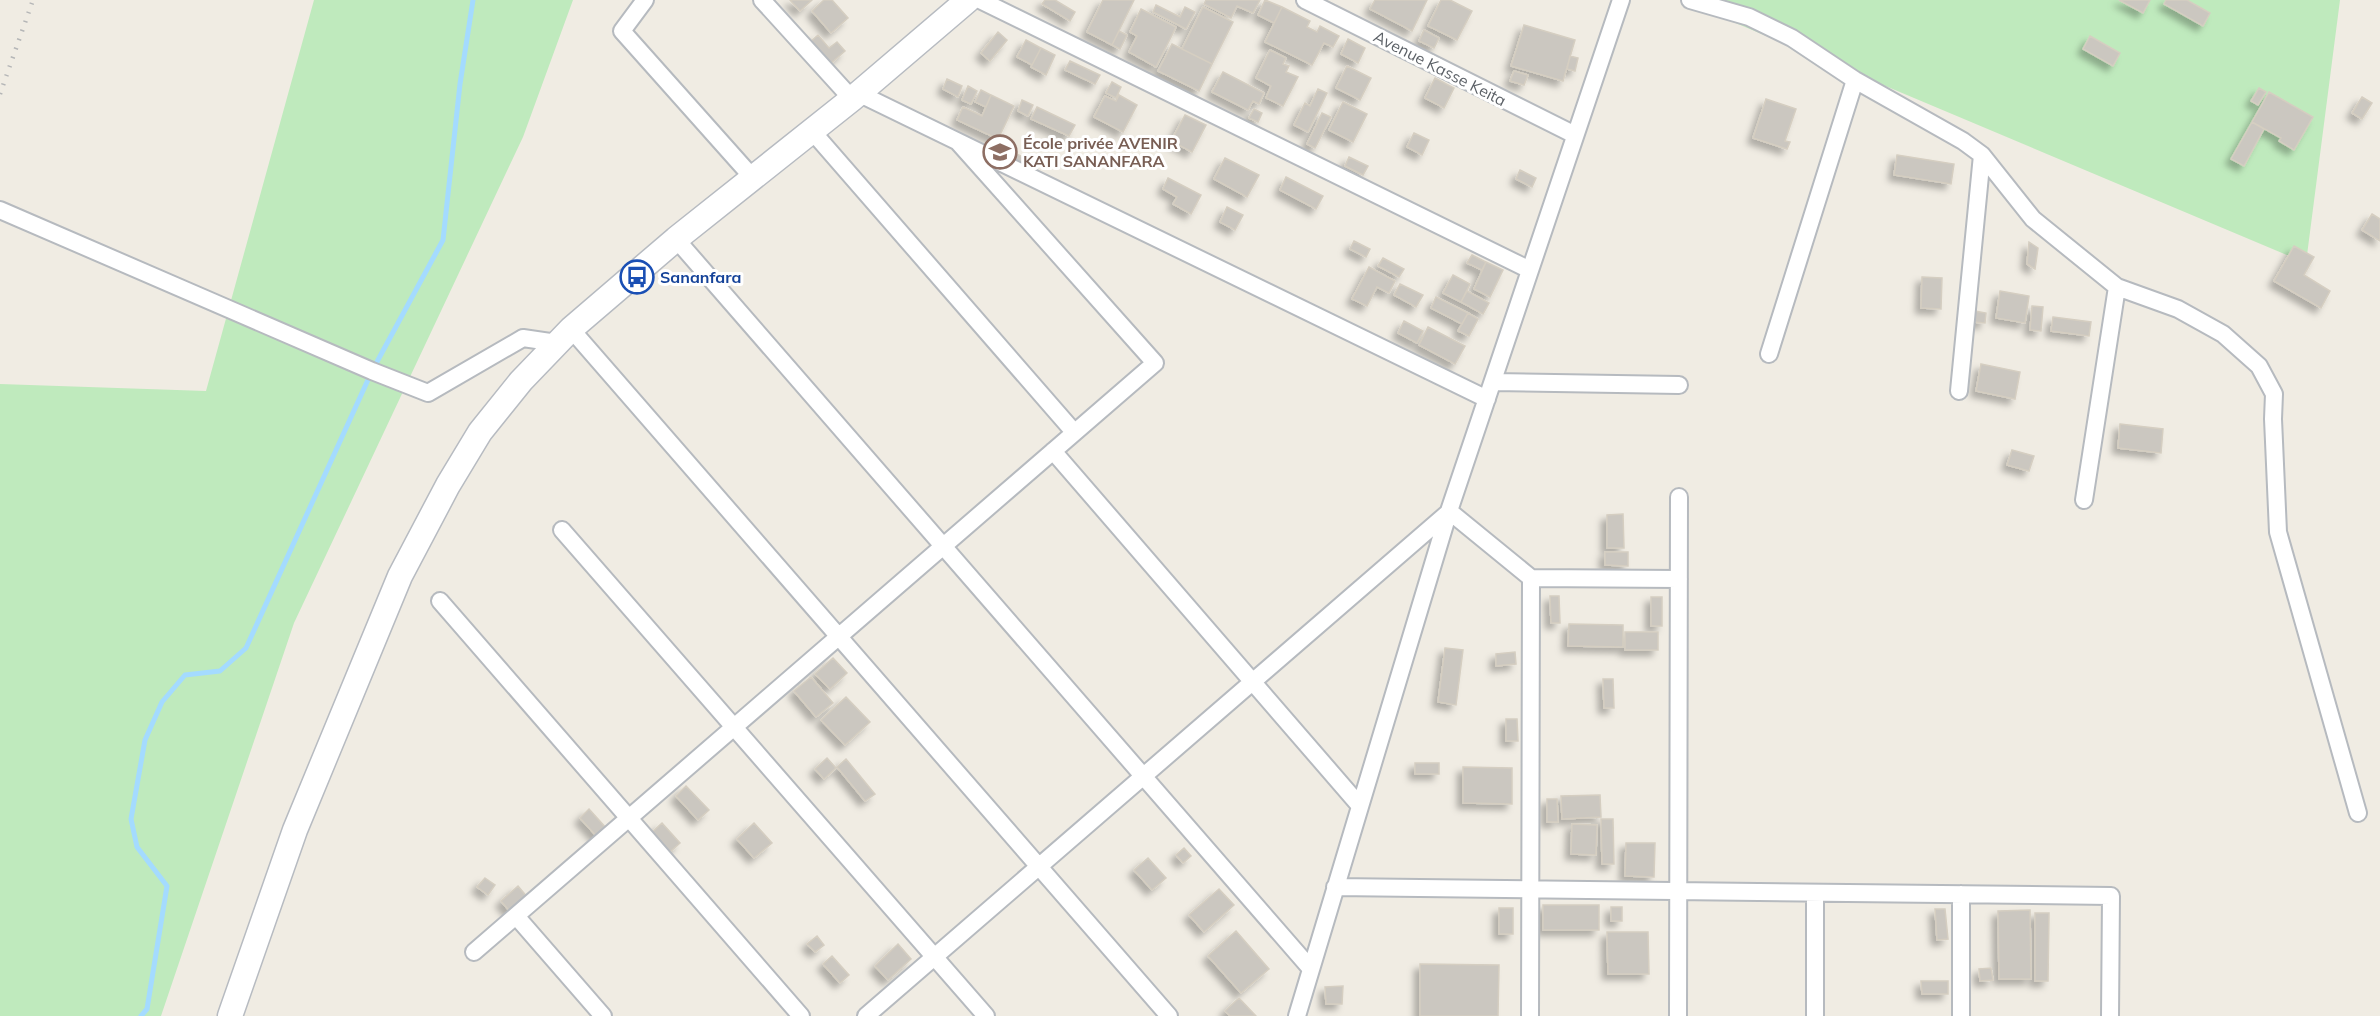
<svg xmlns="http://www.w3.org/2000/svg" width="2380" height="1016" viewBox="0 0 2380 1016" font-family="Mulish,sans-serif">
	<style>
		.green { fill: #bfeabd }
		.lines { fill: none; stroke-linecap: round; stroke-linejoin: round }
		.stream { stroke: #a4dbff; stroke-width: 5 }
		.building { fill: #cbc7c0; stroke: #d5cec1; stroke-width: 1.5; filter: url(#shadow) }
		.street-casing { stroke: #b6babf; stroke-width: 20 }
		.secondary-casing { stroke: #b7bbc1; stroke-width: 27 }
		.street { stroke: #fff; stroke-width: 16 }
		.secondary { stroke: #fff; stroke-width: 24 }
		.rail { stroke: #b5b6b7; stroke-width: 4.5; stroke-dasharray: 1.5 8; stroke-linecap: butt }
		.labels { text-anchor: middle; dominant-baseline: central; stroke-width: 6; stroke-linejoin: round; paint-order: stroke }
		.street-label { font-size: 16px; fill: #5b6066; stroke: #fff }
		.education-label { font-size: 16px; font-weight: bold; fill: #785e54; stroke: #fff; text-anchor: start }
		.transit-label { font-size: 16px; font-weight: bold; fill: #164399; stroke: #fff; text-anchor: start }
	</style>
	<defs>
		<filter id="shadow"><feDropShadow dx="-5.5" dy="5.5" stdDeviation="3" flood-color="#0004"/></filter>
	</defs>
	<rect width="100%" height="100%" fill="#f0ece3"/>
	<path class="green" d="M 314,0 L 573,0 L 523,137 L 294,623 L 161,1016 L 0,1016 L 0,384 L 206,391 Z
		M 1681,0 L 2340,0 L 2306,263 Z"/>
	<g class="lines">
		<path class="stream" d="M 141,1016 L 147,1009 L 167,886 L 137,847 L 131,819 L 145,740 L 162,702 L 185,675 L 220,671 L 246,648 L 372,371 L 443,240 L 460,84 L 473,0"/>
	</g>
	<path class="building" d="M 790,0 L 812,0 L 800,11 Z
		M 824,0 L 832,0 L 848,18 L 831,33 L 812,11 Z
		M 1045,0 L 1055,0 L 1075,12 L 1070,21 L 1042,4 Z
		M 1103,0 L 1134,0 L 1112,45 L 1087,32 Z
		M 1206,0 L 1260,0 L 1253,13 L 1237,6 L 1231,18 L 1204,4 Z
		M 1265,0 L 1282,7 L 1274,23 L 1258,15 Z
		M 1375,0 L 1427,0 L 1412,31 L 1370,9 Z
		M 1441,0 L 1450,0 L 1472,11 L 1457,40 L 1428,26 Z
		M 2119,0 L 2150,0 L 2143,13 Z
		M 2166,0 L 2187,0 L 2210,13 L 2203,26 L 2164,4 Z
		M 1156,5 L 1180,17 L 1185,7 L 1195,12 L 1186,29 L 1153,12 Z
		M 1203,7 L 1233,22 L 1212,64 L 1182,49 Z
		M 1282,7 L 1310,21 L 1307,27 L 1317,32 L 1320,26 L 1339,36 L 1333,47 L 1324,43 L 1312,65 L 1265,42 Z
		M 1141,9 L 1176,27 L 1156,67 L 1129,52 L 1137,36 L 1130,32 Z
		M 1524,25 L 1575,40 L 1563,81 L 1511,66 Z
		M 1424,30 L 1439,38 L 1434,48 L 1419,41 Z
		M 1119,31 L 1127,35 L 1120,49 L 1112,45 Z
		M 998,32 L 1007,40 L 990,61 L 981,53 Z
		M 818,35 L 829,48 L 837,42 L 845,51 L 829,65 L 810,42 Z
		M 2090,36 L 2120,53 L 2113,66 L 2083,49 Z
		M 1348,39 L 1365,48 L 1358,63 L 1341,54 Z
		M 1026,40 L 1041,48 L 1032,65 L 1017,57 Z
		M 1172,44 L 1212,64 L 1199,91 L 1158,71 Z
		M 1041,48 L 1055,55 L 1046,75 L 1031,67 Z
		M 1270,50 L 1286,58 L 1283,64 L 1289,66 L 1286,72 L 1298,77 L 1283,106 L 1266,98 L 1271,86 L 1256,78 Z
		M 1570,56 L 1578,58 L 1575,71 L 1567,69 Z
		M 1070,61 L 1100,75 L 1095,84 L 1065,70 Z
		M 1347,66 L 1371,78 L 1360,100 L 1336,88 Z
		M 1514,71 L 1528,75 L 1524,85 L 1510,81 Z
		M 1223,72 L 1264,93 L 1259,104 L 1253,101 L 1248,110 L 1212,92 Z
		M 1435,78 L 1454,88 L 1444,108 L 1425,98 Z
		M 947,79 L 962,86 L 958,97 L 943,89 Z
		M 1112,82 L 1121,87 L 1116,98 L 1106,93 Z
		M 968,86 L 977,91 L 971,104 L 962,100 Z
		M 2259,88 L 2266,92 L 2258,105 L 2251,101 Z
		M 1318,89 L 1327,93 L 1308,132 L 1294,125 L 1305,103 L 1310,106 Z
		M 981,90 L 991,95 L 986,107 L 975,102 Z
		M 2269,92 L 2313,117 L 2294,150 L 2279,141 L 2281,138 L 2252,122 Z
		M 991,95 L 1014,106 L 998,139 L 957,120 L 963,107 L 982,116 Z
		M 1119,95 L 1137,105 L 1123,132 L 1094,117 L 1105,96 L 1116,101 Z
		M 2362,97 L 2372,103 L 2362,119 L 2352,113 Z
		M 1766,99 L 1796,109 L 1785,141 L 1790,142 L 1787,149 L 1753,138 Z
		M 1022,100 L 1033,105 L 1028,116 L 1018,111 Z
		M 1343,102 L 1367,114 L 1353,142 L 1329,130 Z
		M 1037,107 L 1075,125 L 1069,136 L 1031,119 Z
		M 1254,109 L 1262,113 L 1258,122 L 1249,118 Z
		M 1322,113 L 1331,117 L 1315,148 L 1307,144 Z
		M 1185,115 L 1206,125 L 1192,152 L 1171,141 Z
		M 2252,122 L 2264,129 L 2244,166 L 2231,159 Z
		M 1414,133 L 1429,140 L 1422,155 L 1407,147 Z
		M 1009,150 L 1031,161 L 1028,167 L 1006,155 Z
		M 1897,155 L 1954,164 L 1951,184 L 1894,175 Z
		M 1349,157 L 1368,166 L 1363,175 L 1345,166 Z
		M 1225,158 L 1259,175 L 1247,197 L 1214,179 Z
		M 1520,170 L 1536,178 L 1532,187 L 1516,179 Z
		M 1286,177 L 1323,196 L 1316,209 L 1280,190 Z
		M 1168,178 L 1201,195 L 1191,214 L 1173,204 L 1177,197 L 1163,189 Z
		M 1227,207 L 1243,215 L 1235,230 L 1220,222 Z
		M 2372,214 L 2380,219 L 2380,241 L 2362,230 Z
		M 1354,241 L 1370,249 L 1366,257 L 1350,249 Z
		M 2029,242 L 2038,248 L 2035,269 L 2027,264 Z
		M 2294,246 L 2314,257 L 2304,275 L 2330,291 L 2321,308 L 2274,281 Z
		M 1472,255 L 1486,262 L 1482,270 L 1467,263 Z
		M 1383,258 L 1404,269 L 1399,277 L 1378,266 Z
		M 1486,262 L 1503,270 L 1490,297 L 1474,289 Z
		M 1369,267 L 1395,281 L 1389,293 L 1377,287 L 1367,306 L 1352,299 Z
		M 1453,275 L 1470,284 L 1461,302 L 1443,293 Z
		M 1922,277 L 1942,278 L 1941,309 L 1921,308 Z
		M 1400,284 L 1423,295 L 1416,307 L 1394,295 Z
		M 1467,291 L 1489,303 L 1483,314 L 1461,302 Z
		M 2000,291 L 2029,296 L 2025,323 L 1996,318 Z
		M 1436,297 L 1468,313 L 1462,324 L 1431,308 Z
		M 2032,306 L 2043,307 L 2041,331 L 2030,330 Z
		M 1975,311 L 1986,313 L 1985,323 L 1973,322 Z
		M 1468,313 L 1478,319 L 1469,336 L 1458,331 Z
		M 2053,317 L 2091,322 L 2089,336 L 2051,331 Z
		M 1404,321 L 1423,331 L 1417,343 L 1398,333 Z
		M 1428,327 L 1465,346 L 1455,364 L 1419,345 Z
		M 1981,364 L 2020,372 L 2015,399 L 1976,391 Z
		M 2120,424 L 2163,429 L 2161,453 L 2118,448 Z
		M 2012,450 L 2034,456 L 2029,471 L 2007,465 Z
		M 1623,514 L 1624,548 L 1607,548 L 1607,515 Z
		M 1605,552 L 1628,552 L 1628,566 L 1605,565 Z
		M 1550,596 L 1559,596 L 1560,623 L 1551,623 Z
		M 1651,597 L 1662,597 L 1662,626 L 1651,626 Z
		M 1569,624 L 1623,625 L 1623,647 L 1568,646 Z
		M 1625,632 L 1658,632 L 1658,650 L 1625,650 Z
		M 1445,648 L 1463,650 L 1456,705 L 1438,702 Z
		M 1515,652 L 1516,664 L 1496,666 L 1496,654 Z
		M 833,658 L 847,673 L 830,689 L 815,674 Z
		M 811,677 L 833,703 L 816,717 L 794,691 Z
		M 1603,679 L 1613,679 L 1614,708 L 1604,708 Z
		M 846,697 L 870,722 L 845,745 L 821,720 Z
		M 1506,719 L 1517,719 L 1518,741 L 1506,741 Z
		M 827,758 L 836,768 L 824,779 L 815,769 Z
		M 846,759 L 875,794 L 865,801 L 837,767 Z
		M 1415,763 L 1439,763 L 1439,774 L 1415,774 Z
		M 1463,767 L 1512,768 L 1512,804 L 1463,803 Z
		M 686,786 L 709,810 L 698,820 L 676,796 Z
		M 1600,795 L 1601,817 L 1562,819 L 1561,796 Z
		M 1547,799 L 1557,799 L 1558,822 L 1547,822 Z
		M 589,809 L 608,830 L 599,839 L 580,818 Z
		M 1601,819 L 1613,819 L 1614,864 L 1602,864 Z
		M 662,823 L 680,843 L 669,853 L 651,833 Z
		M 754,823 L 772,843 L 754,858 L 737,839 Z
		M 1572,824 L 1597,825 L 1596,855 L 1571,854 Z
		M 1626,843 L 1655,843 L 1654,877 L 1625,876 Z
		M 1184,848 L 1191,856 L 1183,863 L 1176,855 Z
		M 1148,858 L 1166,878 L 1152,890 L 1134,870 Z
		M 485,878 L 495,885 L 488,895 L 477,887 Z
		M 518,886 L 528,898 L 511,913 L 501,901 Z
		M 1219,889 L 1234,905 L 1204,932 L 1189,915 Z
		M 1543,905 L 1599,905 L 1599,930 L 1543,930 Z
		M 1611,907 L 1622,907 L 1622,921 L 1611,921 Z
		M 1499,908 L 1513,908 L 1513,934 L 1499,934 Z
		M 1935,909 L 1945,909 L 1948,939 L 1937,940 Z
		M 2030,910 L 2031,979 L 1999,979 L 1998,911 Z
		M 2035,913 L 2049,913 L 2048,981 L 2035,981 Z
		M 1236,931 L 1269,969 L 1241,993 L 1208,956 Z
		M 1607,932 L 1648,932 L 1649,974 L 1608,974 Z
		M 817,936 L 824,945 L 815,952 L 807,944 Z
		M 898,944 L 911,959 L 888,980 L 875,966 Z
		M 832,956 L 849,975 L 840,983 L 823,964 Z
		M 1420,964 L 1499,965 L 1498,1016 L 1420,1016 Z
		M 1991,968 L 1993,980 L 1980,981 L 1979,969 Z
		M 1921,981 L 1948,981 L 1948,994 L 1922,994 Z
		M 1343,986 L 1342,1004 L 1326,1004 L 1325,987 Z
		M 1239,998 L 1256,1016 L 1230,1016 L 1225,1011 Z"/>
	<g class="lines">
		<defs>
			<path id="street" d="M 645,0 L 622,31 L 753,178
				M 762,0 L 852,99
				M 980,0 L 1530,270
				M 1305,0 L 1575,135
				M 1690,0 L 1749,17 L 1792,38 L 1855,80 L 1963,141 L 1982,155 L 2033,219 L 2117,287 L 2178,309 L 2223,334 L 2259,366 L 2274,394 L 2273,419 L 2278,532 L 2358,813
				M 858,93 L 1487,399
				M 812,131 L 1074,432
				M 0,210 L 372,371 L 428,393 L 523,338 L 557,343
				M 676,239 L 1311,969
				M 571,329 L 1169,1016
				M 1769,354 L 1855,80
				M 1493,382 L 1679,385
				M 1959,391 L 1982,155
				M 1053,451 L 1360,806
				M 2084,500 L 2117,287
				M 1449,511 L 1531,578 L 1679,579
				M 562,530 L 986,1016
				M 440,601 L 801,1016
				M 1335,887 L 2111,896 L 2110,1016
				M 516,916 L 603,1016
				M 474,952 L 1155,363 L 958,142
				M 866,1016 L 1449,512
				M 1297,1016 L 1449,511 L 1621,0
				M 1530,1016 L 1531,578
				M 1678,1016 L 1679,497
				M 1815,1016 L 1815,893
				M 1961,1016 L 1961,894"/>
			<path id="secondary" d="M 230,1016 L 295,830 L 400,576 L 448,485 L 480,432 L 521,381 L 571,329 L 676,239 L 852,99 L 968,0"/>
		</defs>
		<use href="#street" class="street-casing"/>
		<use href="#secondary" class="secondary-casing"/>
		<use href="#street" class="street"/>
		<use href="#secondary" class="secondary"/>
		<path class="rail" d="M 0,94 L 33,0"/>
	</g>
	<defs>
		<symbol id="school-ring" viewBox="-11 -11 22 22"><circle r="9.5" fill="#fff" stroke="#8d6e63" stroke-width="1.5"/><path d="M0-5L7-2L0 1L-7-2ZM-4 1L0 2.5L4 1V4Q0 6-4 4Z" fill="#8d6e63"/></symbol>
		<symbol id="bus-ring" viewBox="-11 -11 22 22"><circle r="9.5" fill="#fff" stroke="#1a4fb4" stroke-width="1.5"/><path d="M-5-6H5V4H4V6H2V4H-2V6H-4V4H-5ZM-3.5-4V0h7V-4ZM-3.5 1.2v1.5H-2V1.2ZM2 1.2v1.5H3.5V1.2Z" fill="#1a4fb4"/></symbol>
	</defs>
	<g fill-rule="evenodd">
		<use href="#school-ring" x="981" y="133" width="38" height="38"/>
		<use href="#bus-ring" x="618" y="258" width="38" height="38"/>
	</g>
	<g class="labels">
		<g class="street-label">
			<text transform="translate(1440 68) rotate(27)">Avenue Kasse Keita</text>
		</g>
		<g class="education-label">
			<text x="1023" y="143">École privée AVENIR<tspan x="1023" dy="18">KATI SANANFARA</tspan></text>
		</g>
		<g class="transit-label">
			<text x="660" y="277">Sananfara</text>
		</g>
	</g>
</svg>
